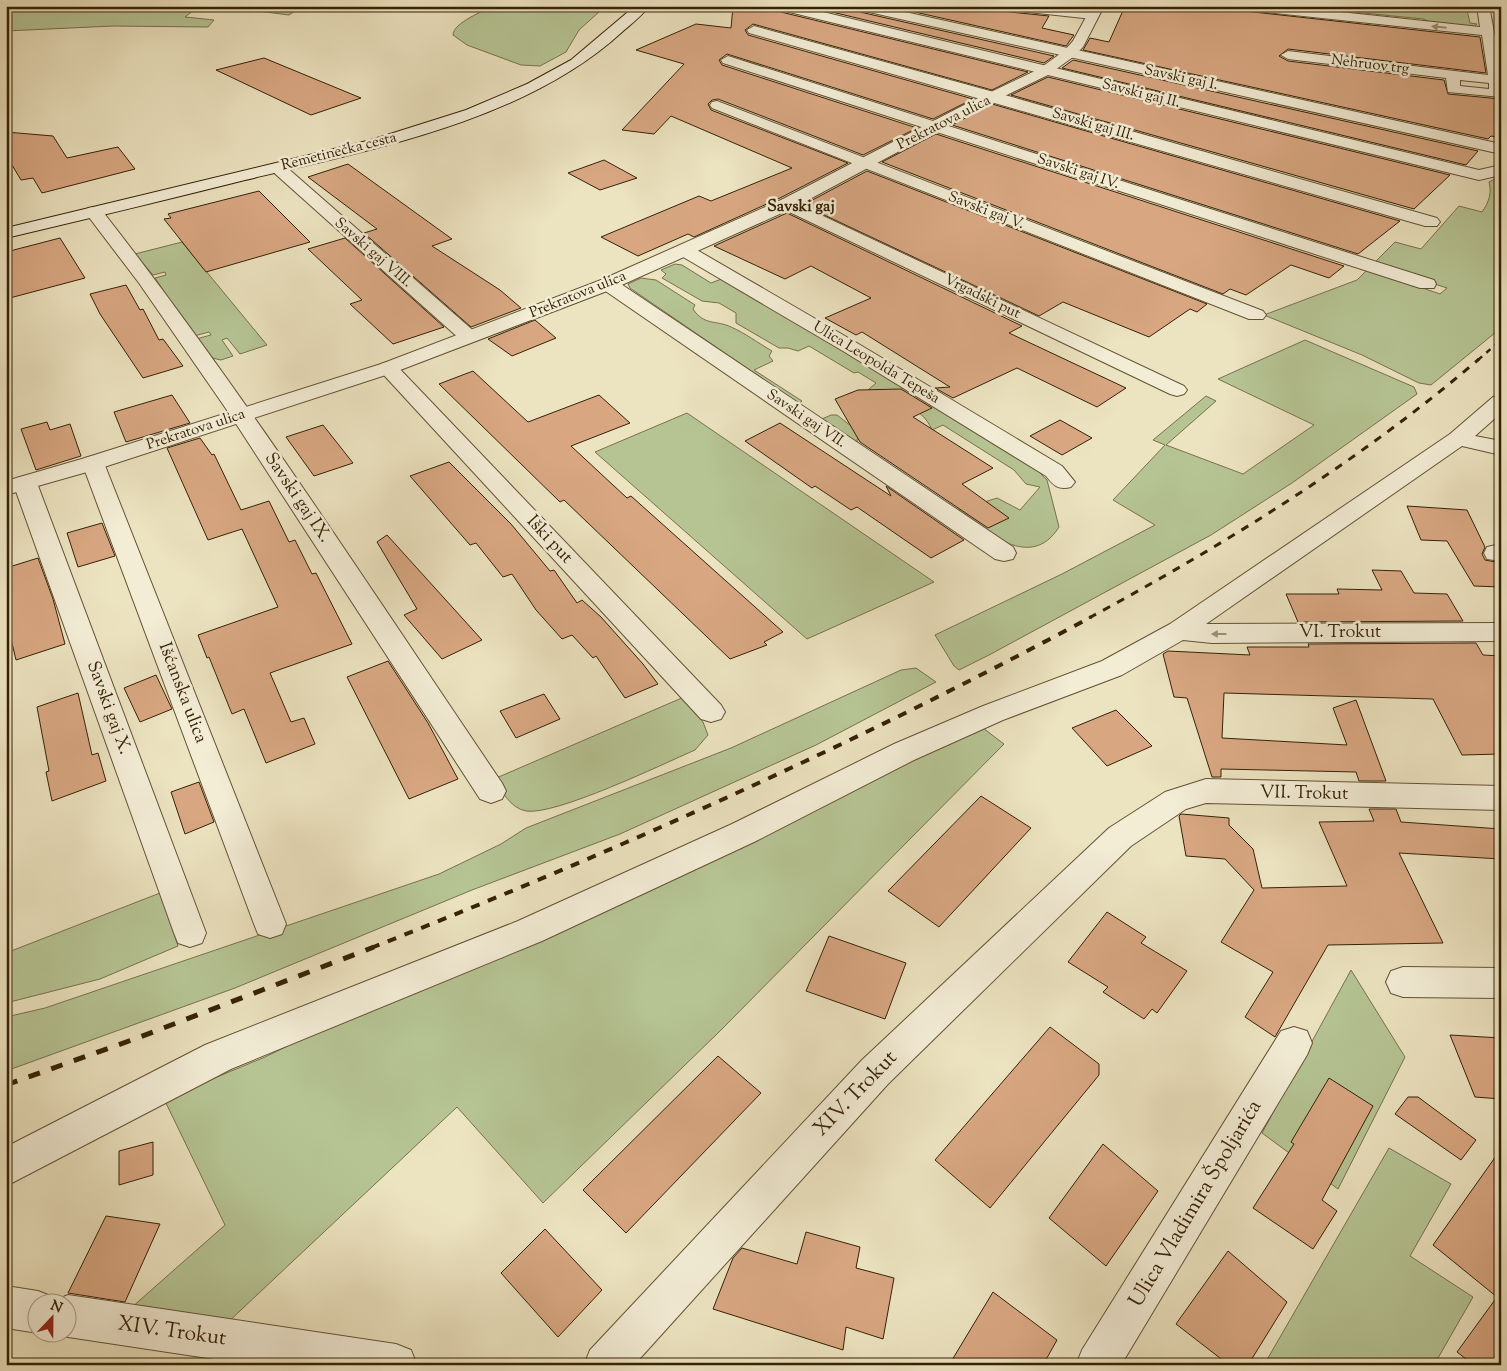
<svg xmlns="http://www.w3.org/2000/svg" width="1507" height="1371" viewBox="0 0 1507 1371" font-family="'Sorts Mill Goudy',serif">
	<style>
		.green { fill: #b6c494; stroke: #76724c }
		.building { fill: #d8a782; stroke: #352105 }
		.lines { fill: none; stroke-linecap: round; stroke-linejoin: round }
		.minor-casing { stroke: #635234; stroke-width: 2 }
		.tertiary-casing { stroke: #635234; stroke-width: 2 }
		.secondary-casing { stroke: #352105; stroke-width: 2 }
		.minor { fill: #f3edd6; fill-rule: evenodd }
		.tertiary { fill: #f3edd6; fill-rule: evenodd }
		.secondary { fill: #f3edd6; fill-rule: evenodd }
		.rail-far3 { stroke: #352105; stroke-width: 2.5; stroke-dasharray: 5.5 5.5; stroke-linecap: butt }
		.rail-far2 { stroke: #352105; stroke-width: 3; stroke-dasharray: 8 8; stroke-linecap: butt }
		.rail-far1 { stroke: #352105; stroke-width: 4; stroke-dasharray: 9 9; stroke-linecap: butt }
		.rail { stroke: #352105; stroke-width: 5; stroke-dasharray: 12 12; stroke-linecap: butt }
		.oneway { fill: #9e9178 }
		.labels { text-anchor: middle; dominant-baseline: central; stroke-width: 5; stroke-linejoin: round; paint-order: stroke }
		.far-street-label { font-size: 15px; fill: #352105; stroke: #f3edd6 }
		.far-quarter-label { font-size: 16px; font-weight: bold; fill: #352105; stroke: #f3edd6 }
		.street-label { font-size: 18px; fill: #352105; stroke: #f3edd6 }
		.near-street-label { font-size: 21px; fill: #352105; stroke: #f3edd6 }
	</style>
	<rect width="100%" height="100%" fill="#ece3c0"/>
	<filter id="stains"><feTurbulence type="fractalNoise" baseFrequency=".004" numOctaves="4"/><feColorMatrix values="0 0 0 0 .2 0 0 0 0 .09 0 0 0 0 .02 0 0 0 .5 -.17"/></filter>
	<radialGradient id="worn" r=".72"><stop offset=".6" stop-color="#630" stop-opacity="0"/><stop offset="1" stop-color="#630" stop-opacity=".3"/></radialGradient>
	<path class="green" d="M 8,6 L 176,6 L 194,10 L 185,17 L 214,20 L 208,27 L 113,26 L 6,31 Z
		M 218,6 L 303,6 L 289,15 Z
		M 496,6 L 590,6 L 585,11 L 599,12 L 579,30 L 566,52 L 540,66 L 521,65 L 467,45 L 453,35 C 453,23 484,10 496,6 Z
		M 1280,6 L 1466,6 L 1470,23 L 1477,24 L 1474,27 L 1435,24 L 1423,19 L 1304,7 L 1309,10 Z
		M 1501,176 L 1501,328 L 1431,385 L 1419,383 L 1362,355 L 1264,315 L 1357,280 L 1368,269 L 1440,294 L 1447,288 L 1373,264 L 1395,242 L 1421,249 L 1459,206 L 1482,212 C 1489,202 1492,193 1489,182 Z
		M 182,242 L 267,345 L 240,354 L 227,338 L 222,340 L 233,356 L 221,360 L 208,357 L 196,339 L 211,335 L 209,332 L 194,336 L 155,278 L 166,275 L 165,272 L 153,275 L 135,254 Z
		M 675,264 L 682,265 L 711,283 L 724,278 L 1033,466 L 1047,480 L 1059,527 C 1031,572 986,531 956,511 L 997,498 L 1020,510 L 1040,487 L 1026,484 L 1014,470 L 943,425 L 932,430 C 922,405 892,400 868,390 L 876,383 L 858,372 L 854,373 L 809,346 L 798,351 L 788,348 L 779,348 L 736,323 L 736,313 L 719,303 L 702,301 L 662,278 L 666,274 L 661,270 Z
		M 641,278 L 656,280 L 695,305 L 693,309 C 704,326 717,320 731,327 C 745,333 758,343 772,351 L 769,356 L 773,361 L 754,370 L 802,401 L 799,404 L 630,288 L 628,284 Z
		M 1305,340 L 1414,387 L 1417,394 L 1292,483 L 1211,535 L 989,655 L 959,670 L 954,666 L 935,635 L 1062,574 L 1155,525 L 1113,500 L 1165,445 L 1153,440 L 1206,396 L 1216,401 L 1166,445 L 1243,474 L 1314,425 L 1218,379 Z
		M 687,413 L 934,582 L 807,639 L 595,452 Z
		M 831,415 L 837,415 L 860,433 L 857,440 L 858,444 L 822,419 Z
		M 916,668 L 936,682 L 816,745 L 620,834 L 472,890 L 235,988 L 6,1071 L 6,1017 L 45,1008 L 439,874 L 501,844 L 526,828 L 731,748 L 901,670 Z
		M 684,697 L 703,722 L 708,735 L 695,750 C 663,764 555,816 526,811 C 510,808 502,791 494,779 Z
		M 983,728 L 1004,744 L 720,1031 L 543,1203 L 457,1107 L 225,1325 L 131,1308 L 225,1225 L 164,1099 L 265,1057 L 328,1026 L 742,848 L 860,782 Z
		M 160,893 L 178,946 L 100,979 L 6,1003 L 6,953 Z
		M 1351,970 L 1405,1057 L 1338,1189 L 1262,1133 Z
		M 1389,1148 L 1451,1184 L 1410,1256 L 1473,1297 L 1434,1365 L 1264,1365 Z"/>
	<path class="building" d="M 733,6 L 773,6 L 781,12 L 1028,72 L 992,90 L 753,24 L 745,30 L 748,35 L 973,99 L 933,119 L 727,54 L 719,60 L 722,65 L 917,128 L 863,155 L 718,99 L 712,100 L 708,104 L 711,110 L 848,163 L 780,198 L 694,237 L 688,234 L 638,256 L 601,237 L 699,196 L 711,201 L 792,168 L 671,116 L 654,134 L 622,130 L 684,64 L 636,50 L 696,24 L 731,28 Z
		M 807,6 L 852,6 L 860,12 L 1054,56 L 1044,63 Z
		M 888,6 L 1002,6 L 1010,12 L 1049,16 L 1042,28 L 1074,35 L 1066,46 Z
		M 1125,6 L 1199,6 L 1480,37 L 1486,73 L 1288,49 L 1279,56 L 1288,61 L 1444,80 L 1448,94 L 1501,99 L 1501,138 L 1491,136 L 1488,139 L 1083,50 L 1090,38 L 1109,42 Z
		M 264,58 L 361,98 L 311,115 L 216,70 Z
		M 1073,60 L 1478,151 L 1466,165 L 1062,68 Z
		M 1048,77 L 1450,175 L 1414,209 L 1011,95 Z
		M 992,104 L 1400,221 L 1358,254 L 952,125 Z
		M 6,132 L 53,136 L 67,158 L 118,147 L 135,169 L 42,193 L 33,178 L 21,180 L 6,155 Z
		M 936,134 L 1344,266 L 1329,278 L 1291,265 L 1246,295 L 1230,289 L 1223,294 L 882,162 Z
		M 604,160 L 637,178 L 600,190 L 568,173 Z
		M 348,164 L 452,239 L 432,246 L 500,290 L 521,308 L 471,327 L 364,233 L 377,229 L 308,177 Z
		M 867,171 L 1207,304 L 1197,312 L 1190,309 L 1149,337 L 1063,302 L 1039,316 L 803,205 Z
		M 259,191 L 310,242 L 206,272 L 164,219 L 171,218 L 168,214 Z
		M 787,213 L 1022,326 L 1009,333 L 1126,388 L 1097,407 L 1017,368 L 953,398 L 935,388 L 950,387 L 862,332 L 856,335 L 825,318 L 871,298 L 811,266 L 785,279 L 714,246 Z
		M 60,238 L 85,278 L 6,299 L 6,252 Z
		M 345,238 L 444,327 L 393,344 L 350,304 L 362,300 L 308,249 Z
		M 126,285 L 140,310 L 143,309 L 159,340 L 163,339 L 183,366 L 143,378 L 100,314 L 90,294 Z
		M 535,320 L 556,338 L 512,356 L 488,339 Z
		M 473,371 L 528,422 L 599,395 L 630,423 L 571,446 L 627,498 L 631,496 L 783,632 L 764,642 L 767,645 L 730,659 L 564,500 L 560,502 L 439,384 Z
		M 901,389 L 932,408 L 913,417 L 993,468 L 962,484 L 1009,518 L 988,528 L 860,442 L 835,399 L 858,390 Z
		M 172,395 L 190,423 L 126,442 L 114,412 Z
		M 1060,420 L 1092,438 L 1062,455 L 1030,436 Z
		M 47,422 L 50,430 L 70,424 L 81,456 L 36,470 L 21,429 Z
		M 780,423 L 891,496 L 886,486 L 964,540 L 931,558 L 857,507 L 851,510 L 815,486 L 812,488 L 745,441 Z
		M 323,425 L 353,463 L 314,476 L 286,437 Z
		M 200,438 L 212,455 L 214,454 L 241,510 L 269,501 L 289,542 L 295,540 L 312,574 L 316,573 L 352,644 L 270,673 L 291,722 L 304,718 L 315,744 L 266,763 L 244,709 L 232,714 L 209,657 L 207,658 L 198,635 L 278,607 L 242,529 L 208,540 L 167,448 Z
		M 449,462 L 511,524 L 550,571 L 554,570 L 577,603 L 582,600 L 601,617 L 643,664 L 658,684 L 625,698 L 596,656 L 593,658 L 572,635 L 562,639 L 536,610 L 512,574 L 503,577 L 476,543 L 470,545 L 410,476 Z
		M 1407,506 L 1467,510 L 1485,547 L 1482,554 L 1485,560 L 1501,563 L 1501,587 L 1474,586 L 1447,541 L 1421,540 Z
		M 102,523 L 115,556 L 78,567 L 67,533 Z
		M 387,535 L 482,640 L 442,659 L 404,615 L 417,609 L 377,542 Z
		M 38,558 L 53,599 L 65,644 L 16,660 L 6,618 L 6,568 Z
		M 1372,570 L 1401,571 L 1414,593 L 1447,594 L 1463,621 L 1298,622 L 1286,594 L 1339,594 L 1337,589 L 1382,590 Z
		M 1476,643 L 1483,655 L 1501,656 L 1501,754 L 1462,755 L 1433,699 L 1224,693 L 1222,738 L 1347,745 L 1333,708 L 1356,700 L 1386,781 L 1359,781 L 1356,772 L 1221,769 L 1221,777 L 1212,777 L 1187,698 L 1174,697 L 1163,654 L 1168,651 L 1250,655 L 1247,647 L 1309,647 L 1308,644 Z
		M 388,661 L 428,723 L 458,779 L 409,799 L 347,677 Z
		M 156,675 L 172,709 L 140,722 L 124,688 Z
		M 78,693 L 92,755 L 98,753 L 106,781 L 52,801 L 46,772 L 49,771 L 37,707 Z
		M 544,694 L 560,719 L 516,738 L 500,711 Z
		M 1116,710 L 1152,746 L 1107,766 L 1072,728 Z
		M 199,782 L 214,822 L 185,834 L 171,792 Z
		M 981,796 L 1031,828 L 939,927 L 888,891 Z
		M 1369,809 L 1396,809 L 1401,822 L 1501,829 L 1501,859 L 1399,853 L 1443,943 L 1328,945 L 1275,1037 L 1245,1017 L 1273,972 L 1221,942 L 1254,890 L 1225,859 L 1186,856 L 1179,816 L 1181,814 L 1229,818 L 1229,825 L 1253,849 L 1262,888 L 1347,886 L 1319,822 L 1374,821 Z
		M 1107,912 L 1146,937 L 1141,943 L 1187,971 L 1157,1013 L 1152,1009 L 1144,1019 L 1103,992 L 1108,987 L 1068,962 Z
		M 829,936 L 906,963 L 885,1019 L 806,991 Z
		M 1050,1027 L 1099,1064 L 1099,1075 L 990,1208 L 935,1160 Z
		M 1450,1035 L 1501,1038 L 1501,1099 L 1475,1097 Z
		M 718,1056 L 761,1093 L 626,1233 L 583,1190 Z
		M 1329,1078 L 1373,1106 L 1322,1200 L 1337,1211 L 1313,1249 L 1253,1208 L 1294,1144 L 1291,1142 Z
		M 1408,1097 L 1418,1097 L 1476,1140 L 1461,1160 L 1395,1114 Z
		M 153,1142 L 153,1175 L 119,1185 L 119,1151 Z
		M 1103,1144 L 1158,1191 L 1106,1266 L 1049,1218 Z
		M 1501,1149 L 1501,1365 L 1474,1365 L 1457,1352 L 1497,1297 L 1433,1245 Z
		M 106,1216 L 160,1224 L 125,1302 L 68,1293 Z
		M 545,1229 L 602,1290 L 558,1337 L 501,1273 Z
		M 806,1232 L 860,1247 L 856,1268 L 894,1278 L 883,1339 L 846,1327 L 843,1350 L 713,1309 L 733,1258 L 742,1248 L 797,1264 Z
		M 1228,1251 L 1287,1302 L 1248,1365 L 1229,1365 L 1176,1324 Z
		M 993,1292 L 1057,1340 L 1043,1365 L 949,1365 Z"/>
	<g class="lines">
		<defs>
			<path id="minor" d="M 775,6 L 798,6 L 1479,170 L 1501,165 L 1501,175 L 1479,180 L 781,10 Z
				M 854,6 L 878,6 L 1501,144 L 1501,154 L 860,10 Z
				M 1004,6 L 1047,6 L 1093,11 L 1099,15 L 1093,19 L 1010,10 Z
				M 1240,6 L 1284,6 L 1480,27 L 1477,6 L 1489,6 L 1501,68 L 1501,97 L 1448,92 L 1446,78 L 1288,59 L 1281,55 L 1288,51 L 1488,75 L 1482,35 L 1246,10 ZM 1460,80 L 1489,83 L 1489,89 L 1460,86 Z
				M 754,26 L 1012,97 L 1437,218 L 1440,222 L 1437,226 L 1425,226 L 749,33 L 747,30 Z
				M 728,56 L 1434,280 L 1436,284 L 1434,288 L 1420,288 L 723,63 L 721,60 Z
				M 717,101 L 1263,311 L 1266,315 L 1263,319 L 1249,319 L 712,108 L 710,105 L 712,102 Z
				M 278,163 L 284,165 L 476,333 L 479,337 L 476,341 L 462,341 L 272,171 L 270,168 L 272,165 Z
				M 787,199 L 1184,386 L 1187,390 L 1184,394 L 1177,396 L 1170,394 L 781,208 L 779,204 L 781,200 Z
				M 94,207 L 100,208 C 244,392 371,590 502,783 L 506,791 L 502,799 L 491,803 L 480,799 L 231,416 L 139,283 L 85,212 L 88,208 Z
				M 684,245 L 690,246 L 857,343 L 1062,466 L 1075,482 L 1071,487 C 1058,490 1054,486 1046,476 L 843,351 L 678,254 L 675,250 L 678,246 Z
				M 608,278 L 615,280 L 1013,547 L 1016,553 L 1013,559 L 1004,561 L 995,559 L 601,288 L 599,284 L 601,280 Z
				M 388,362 L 395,364 L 721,705 L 725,712 L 721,719 L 711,722 L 701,719 L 381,372 L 378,368 L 381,364 Z
				M 1501,396 L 1501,413 L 1475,436 L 1501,441 L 1501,455 L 1462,446 L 1206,624 L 1501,623 L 1501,641 L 1212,643 L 1183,640 L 1122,675 L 1003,720 L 914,760 L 754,842 L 542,941 L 231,1069 L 6,1186 L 6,1147 L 205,1045 L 518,921 L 732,824 L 894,744 L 983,706 L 1102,661 L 1170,624 L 1450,434 L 1493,397 Z
				M 93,456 L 101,458 L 104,463 L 286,924 L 282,934 L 270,938 L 258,934 L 254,924 L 82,463 L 85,458 Z
				M 25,476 L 33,478 L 37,483 L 206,933 L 202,943 L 190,947 L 178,943 L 174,933 L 13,483 L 17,478 Z
				M 1496,545 L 1501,545 L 1501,561 L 1487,559 L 1484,553 L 1487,547 Z
				M 1206,779 L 1501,786 L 1501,810 L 1206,803 L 1186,809 L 1131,846 L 888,1084 L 634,1365 L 584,1365 L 590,1350 L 862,1060 L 1109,828 L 1165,792 Z
				M 1403,967 L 1501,968 L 1501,998 L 1403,997 L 1391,993 L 1386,982 L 1391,971 Z
				M 1294,1027 L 1307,1031 L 1312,1043 L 1307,1055 L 1121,1365 L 1076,1365 L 1082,1350 L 1281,1031 Z
				M 6,1286 L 38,1291 L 53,1297 L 54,1301 L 68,1295 L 396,1344 L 411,1350 L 417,1365 L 254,1365 L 68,1337 L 60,1334 L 68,1334 L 68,1304 L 38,1304 L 38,1333 L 6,1328 Z"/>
			<path id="tertiary" d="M 1092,6 L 1104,6 L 1083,47 L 1073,57 L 1048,75 L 978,109 L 793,208 L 615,288 L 395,372 L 101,468 L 6,495 L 6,481 L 85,458 L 381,364 L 601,280 L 781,200 L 968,103 L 1039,69 L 1064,51 L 1073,41 Z"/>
			<path id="secondary" d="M 635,6 L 649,6 C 642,16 631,24 622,32 C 525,121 370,150 245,180 C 166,200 86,219 6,238 L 6,228 L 371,140 L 466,110 L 527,84 L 571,60 Z"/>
		</defs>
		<use href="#minor" class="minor-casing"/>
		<use href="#tertiary" class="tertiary-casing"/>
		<use href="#secondary" class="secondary-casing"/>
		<use href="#minor" class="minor"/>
		<use href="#tertiary" class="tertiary"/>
		<use href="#secondary" class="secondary"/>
		<path class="rail-far3" d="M 1478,360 L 1501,340"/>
		<path class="rail-far2" d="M 1089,618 C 1227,543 1360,461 1479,359"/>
		<path class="rail-far1" d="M 371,948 C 617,851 858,743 1091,617"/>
		<path class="rail" d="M 6,1085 L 140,1037 L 374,947"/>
	</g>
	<defs><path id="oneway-solid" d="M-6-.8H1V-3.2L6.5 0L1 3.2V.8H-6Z" transform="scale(1.25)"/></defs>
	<g class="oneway">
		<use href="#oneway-solid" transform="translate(1439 27) rotate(-174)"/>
		<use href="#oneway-solid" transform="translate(1219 634) rotate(-180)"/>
	</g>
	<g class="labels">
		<g class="far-street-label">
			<text transform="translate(1370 65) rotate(7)">Nehruov trg</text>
			<text transform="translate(1181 78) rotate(12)">Savski gaj I.</text>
			<text transform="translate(1141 94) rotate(14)">Savski gaj II.</text>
			<text transform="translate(944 123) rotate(-27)">Prekratova ulica</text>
			<text transform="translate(1093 125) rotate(16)">Savski gaj III.</text>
			<text transform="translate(339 152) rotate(-14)">Remetinečka cesta</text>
			<text transform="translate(1078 172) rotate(18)">Savski gaj IV.</text>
			<text transform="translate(986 211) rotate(21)">Savski gaj V.</text>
			<text transform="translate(373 253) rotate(41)">Savski gaj VIII.</text>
			<text transform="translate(578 295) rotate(-22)">Prekratova ulica</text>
			<text transform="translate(982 297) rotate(26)">Vrgadski put</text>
			<text transform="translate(876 363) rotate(31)">Ulica Leopolda Tepeša</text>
			<text transform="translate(806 419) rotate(34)">Savski gaj VII.</text>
			<text transform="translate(196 430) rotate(-18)">Prekratova ulica</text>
		</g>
		<g class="far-quarter-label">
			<text x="801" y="207">Savski gaj</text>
		</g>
		<g class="street-label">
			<text transform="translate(297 498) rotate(56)">Savski gaj IX.</text>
			<text transform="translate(549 540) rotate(47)">Iški put</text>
			<text x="1340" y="633">VI. Trokut</text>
			<text transform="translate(182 693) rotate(69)">Išćanska ulica</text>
			<text transform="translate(108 708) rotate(70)">Savski gaj X.</text>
			<text transform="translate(1304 794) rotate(1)">VII. Trokut</text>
		</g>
		<g class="near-street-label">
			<text transform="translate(856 1094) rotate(-46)">XIV. Trokut</text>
			<text transform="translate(1196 1204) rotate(-59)">Ulica Vladimira Špoljarića</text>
			<text transform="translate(172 1332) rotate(8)">XIV. Trokut</text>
		</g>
	</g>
	<rect width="1507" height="1371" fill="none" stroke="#ece3c0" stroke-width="25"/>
	<rect x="8" y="8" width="1492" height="1356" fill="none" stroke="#352105" stroke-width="2.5"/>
	<rect x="12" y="12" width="1482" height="1346" fill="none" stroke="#352105"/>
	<g transform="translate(52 1318) rotate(22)"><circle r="24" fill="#f3edd6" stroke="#a79b82"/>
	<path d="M0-4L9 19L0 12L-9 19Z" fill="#8f2418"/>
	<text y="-8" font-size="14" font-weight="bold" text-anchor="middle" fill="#352105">N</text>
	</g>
	<rect width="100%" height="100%" filter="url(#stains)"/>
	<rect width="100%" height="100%" fill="url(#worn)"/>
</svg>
